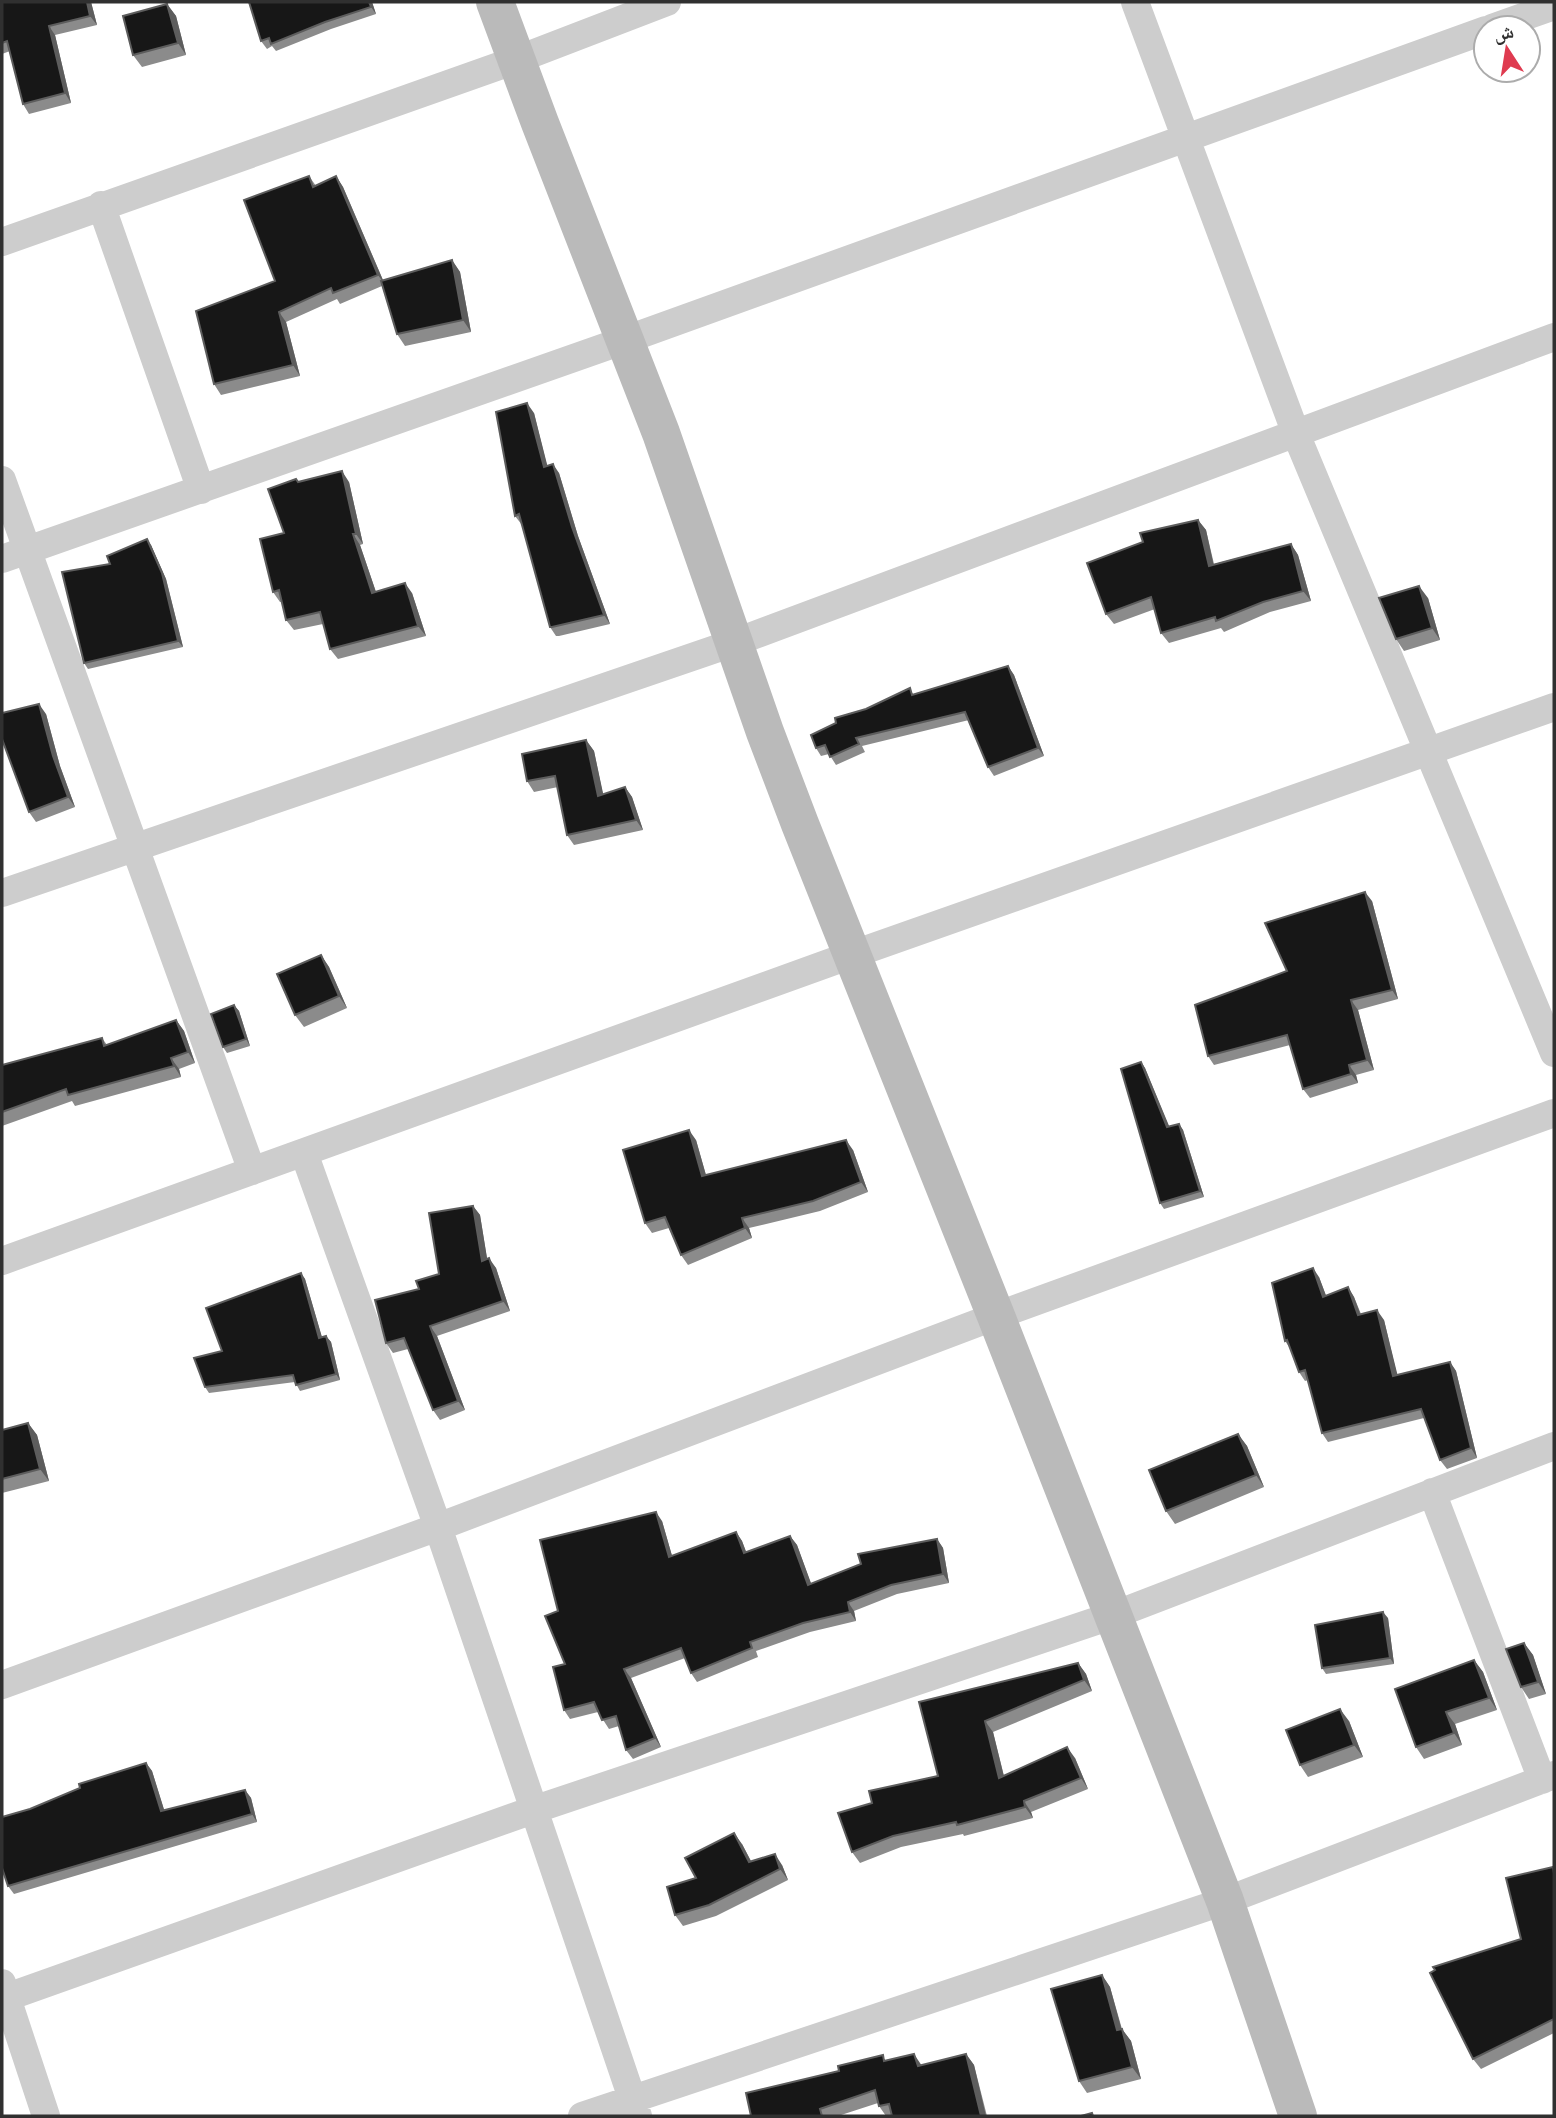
<svg xmlns="http://www.w3.org/2000/svg" width="1556" height="2118" viewBox="0 0 1556 2118" font-family="Mulish,'Noto Naskh Arabic',sans-serif">
	<style>
		.lines { fill: none; stroke-linecap: round; stroke-linejoin: round }
		.street { stroke: #cdcdcd; stroke-width: 28 }
		.secondary { stroke: #bababa; stroke-width: 38 }
		.wall { fill: #8b8b8b }
		.shaded-wall { fill: #5d5d5d }
		.building { fill: #171717; stroke: #5d5d5d; stroke-width: 2 }
	</style>
	<rect width="100%" height="100%" fill="#fff"/>
	<g class="lines">
		<path class="street" d="M 1135,2 L 1296,434 L 1554,1053
			M 1492,28 L 1554,6
			M 101,205 L 201,490
			M 2,242 L 516,60 L 667,2
			M 2,480 L 252,1171
			M 2,559 L 625,340 L 1486,30
			M 2,893 L 733,643 L 1554,337
			M 304,1153 L 438,1527 L 638,2116
			M 2,1261 L 851,955 L 1554,707
			M 1432,1492 L 1542,1780
			M 2,1685 L 438,1527 L 996,1316 L 1554,1113
			M 2,1983 L 46,2116
			M 2,1999 L 533,1810 L 1114,1615 L 1554,1446
			M 582,2116 L 1225,1901 L 1554,1775"/>
		<path class="secondary" d="M 495,2 L 540,123 L 661,433 L 765,732 L 800,824 L 996,1316 L 1225,1901 L 1298,2116"/>
	</g>
	<path class="wall" d="M 2,2 L 91,2 L 97,25 L 55,35 L 71,103 L 29,114 L 23,104 L 10,51 L 2,54 Z
		M 249,2 L 372,2 L 376,14 L 331,29 L 276,51 L 272,46 L 267,49 L 261,41 Z
		M 167,4 L 176,16 L 186,55 L 142,67 L 133,55 Z
		M 309,176 L 316,186 L 336,176 L 343,187 L 383,280 L 452,260 L 460,272 L 471,332 L 405,346 L 397,334 L 382,286 L 340,304 L 337,299 L 286,322 L 300,376 L 221,395 L 214,384 L 275,281 Z
		M 534,413 L 547,466 L 559,473 L 578,536 L 610,624 L 559,636 L 556,636 L 550,627 L 522,525 L 515,516 Z
		M 296,479 L 298,481 L 349,482 L 363,544 L 360,545 L 376,592 L 412,593 L 426,636 L 338,659 L 330,649 L 323,624 L 294,630 L 286,620 L 282,602 L 280,602 L 273,592 L 284,533 Z
		M 1198,520 L 1206,530 L 1214,564 L 1291,544 L 1298,555 L 1311,601 L 1270,612 L 1224,632 L 1221,628 L 1169,643 L 1161,633 L 1155,609 L 1114,624 L 1106,614 L 1143,542 Z
		M 151,545 L 166,579 L 183,647 L 88,669 L 84,663 L 110,564 Z
		M 1428,598 L 1440,640 L 1404,651 L 1396,639 Z
		M 1008,666 L 1014,675 L 1044,756 L 994,776 L 988,767 L 969,720 L 862,746 L 865,752 L 836,765 L 829,754 L 821,756 L 816,748 L 914,694 Z
		M 46,714 L 60,766 L 75,807 L 36,822 L 29,812 Z
		M 586,740 L 594,751 L 603,795 L 625,787 L 632,797 L 643,830 L 574,845 L 567,835 L 558,787 L 534,792 L 527,781 Z
		M 1372,901 L 1398,999 L 1358,1010 L 1374,1070 L 1356,1075 L 1358,1083 L 1310,1098 L 1303,1089 L 1290,1045 L 1214,1065 L 1208,1056 L 1287,971 Z
		M 321,955 L 329,967 L 347,1008 L 304,1027 L 295,1015 Z
		M 234,1005 L 239,1011 L 250,1046 L 227,1053 L 223,1047 Z
		M 176,1020 L 184,1031 L 195,1063 L 179,1069 L 181,1077 L 75,1106 L 72,1101 L 2,1126 L 2,1065 L 102,1038 L 107,1045 Z
		M 1141,1062 L 1145,1068 L 1169,1127 L 1179,1124 L 1183,1130 L 1204,1197 L 1164,1209 L 1160,1203 Z
		M 696,1140 L 706,1175 L 853,1150 L 868,1192 L 820,1211 L 749,1228 L 752,1238 L 688,1265 L 681,1255 L 669,1228 L 652,1233 L 645,1223 Z
		M 473,1206 L 480,1215 L 487,1259 L 496,1268 L 510,1311 L 437,1336 L 465,1410 L 440,1420 L 433,1410 L 408,1349 L 393,1353 L 386,1343 L 419,1289 L 439,1274 Z
		M 301,1273 L 305,1279 L 322,1338 L 326,1336 L 331,1342 L 340,1380 L 300,1391 L 295,1382 L 209,1393 L 205,1387 L 222,1351 Z
		M 1319,1277 L 1326,1296 L 1348,1287 L 1354,1297 L 1361,1314 L 1384,1320 L 1397,1375 L 1450,1362 L 1456,1371 L 1477,1458 L 1447,1469 L 1440,1460 L 1424,1418 L 1328,1442 L 1322,1433 L 1308,1380 L 1305,1381 L 1299,1372 L 1290,1348 L 1285,1341 Z
		M 28,1423 L 37,1435 L 49,1481 L 2,1493 L 2,1430 Z
		M 1238,1434 L 1247,1446 L 1264,1487 L 1175,1524 L 1166,1511 Z
		M 662,1521 L 672,1556 L 736,1532 L 742,1541 L 746,1552 L 790,1536 L 797,1545 L 811,1584 L 937,1539 L 943,1548 L 949,1583 L 897,1594 L 854,1611 L 856,1621 L 810,1632 L 756,1651 L 758,1657 L 697,1682 L 691,1673 L 685,1658 L 631,1678 L 661,1747 L 633,1759 L 626,1750 L 619,1726 L 609,1729 L 598,1712 L 570,1719 L 564,1710 L 565,1664 L 558,1611 Z
		M 1388,1618 L 1394,1664 L 1326,1674 L 1322,1668 Z
		M 1524,1643 L 1533,1655 L 1546,1694 L 1529,1699 L 1521,1687 Z
		M 1474,1660 L 1483,1672 L 1497,1710 L 1455,1724 L 1462,1745 L 1424,1759 L 1416,1747 Z
		M 1078,1663 L 1086,1674 L 1092,1691 L 993,1732 L 1004,1776 L 1075,1758 L 1088,1789 L 1031,1812 L 1033,1818 L 964,1836 L 963,1834 L 901,1847 L 860,1863 L 852,1852 L 872,1803 L 938,1776 L 919,1702 Z
		M 1349,1721 L 1363,1757 L 1308,1777 L 1300,1765 Z
		M 146,1763 L 152,1771 L 164,1810 L 245,1790 L 251,1798 L 257,1822 L 14,1894 L 8,1886 L 30,1809 Z
		M 742,1844 L 751,1861 L 782,1865 L 788,1880 L 716,1916 L 683,1926 L 675,1915 L 696,1878 Z
		M 1554,1869 L 1554,2033 L 1481,2069 L 1473,2059 L 1521,1939 Z
		M 1102,1975 L 1110,1987 L 1122,2029 L 1131,2041 L 1141,2079 L 1087,2093 L 1079,2081 Z
		M 966,2054 L 974,2065 L 987,2116 L 886,2116 L 879,2106 L 878,2103 L 838,2116 L 751,2116 L 887,2061 L 922,2065 Z"/>
	<path class="shaded-wall" d="M 87,2 L 91,2 L 97,25 L 90,16 Z
		M 369,2 L 372,2 L 376,14 L 371,7 Z
		M 167,4 L 176,16 L 186,55 L 178,43 Z
		M 49,26 L 55,35 L 71,103 L 65,93 Z
		M 336,176 L 343,187 L 385,285 L 378,275 Z
		M 452,260 L 460,272 L 471,332 L 463,320 Z
		M 279,312 L 286,322 L 300,376 L 293,365 Z
		M 527,403 L 534,413 L 550,476 L 544,467 Z
		M 553,464 L 559,473 L 578,536 L 610,624 L 604,615 L 572,527 Z
		M 342,471 L 349,482 L 363,544 L 356,534 Z
		M 1198,520 L 1206,530 L 1216,576 L 1209,566 Z
		M 353,534 L 360,545 L 380,604 L 372,593 Z
		M 147,539 L 151,545 L 166,579 L 183,647 L 178,641 Z
		M 1291,544 L 1298,555 L 1311,601 L 1303,591 Z
		M 405,583 L 412,593 L 426,636 L 418,626 Z
		M 1419,586 L 1428,598 L 1440,640 L 1432,628 Z
		M 1008,666 L 1014,675 L 1044,756 L 1038,748 Z
		M 39,704 L 46,714 L 60,766 L 75,807 L 68,797 L 53,756 Z
		M 586,740 L 594,751 L 606,807 L 598,796 Z
		M 625,787 L 632,797 L 643,830 L 636,820 Z
		M 1365,892 L 1372,901 L 1398,999 L 1392,990 Z
		M 321,955 L 329,967 L 347,1008 L 339,996 Z
		M 1351,1000 L 1358,1010 L 1374,1070 L 1367,1060 Z
		M 234,1005 L 239,1011 L 250,1046 L 246,1039 Z
		M 176,1020 L 184,1031 L 195,1063 L 188,1052 Z
		M 171,1058 L 179,1069 L 181,1077 L 174,1066 Z
		M 1141,1062 L 1145,1068 L 1172,1133 L 1167,1127 Z
		M 1349,1065 L 1356,1075 L 1358,1083 L 1351,1074 Z
		M 1179,1124 L 1183,1130 L 1204,1197 L 1200,1191 Z
		M 689,1130 L 696,1140 L 709,1186 L 702,1176 Z
		M 846,1140 L 853,1150 L 868,1192 L 861,1182 Z
		M 473,1206 L 480,1215 L 489,1270 L 482,1261 Z
		M 742,1218 L 749,1228 L 752,1238 L 745,1228 Z
		M 489,1258 L 496,1268 L 510,1311 L 503,1301 Z
		M 1313,1268 L 1319,1277 L 1330,1306 L 1323,1297 Z
		M 301,1273 L 305,1279 L 324,1344 L 319,1338 Z
		M 1348,1287 L 1354,1297 L 1364,1324 L 1358,1315 Z
		M 1377,1310 L 1384,1320 L 1400,1385 L 1393,1376 Z
		M 430,1326 L 437,1336 L 465,1410 L 458,1401 Z
		M 326,1336 L 331,1342 L 340,1380 L 336,1374 Z
		M 1450,1362 L 1456,1371 L 1477,1458 L 1471,1448 Z
		M 28,1423 L 37,1435 L 49,1481 L 40,1469 Z
		M 1238,1434 L 1247,1446 L 1264,1487 L 1256,1475 Z
		M 656,1512 L 662,1521 L 675,1566 L 669,1557 Z
		M 736,1532 L 742,1541 L 750,1562 L 744,1553 Z
		M 790,1536 L 797,1545 L 815,1594 L 808,1585 Z
		M 937,1539 L 943,1548 L 949,1583 L 943,1574 Z
		M 848,1602 L 854,1611 L 856,1621 L 850,1612 Z
		M 1383,1612 L 1388,1618 L 1394,1664 L 1390,1658 Z
		M 1524,1643 L 1533,1655 L 1546,1694 L 1538,1682 Z
		M 1474,1660 L 1483,1672 L 1497,1710 L 1489,1698 Z
		M 1078,1663 L 1086,1674 L 1092,1691 L 1084,1680 Z
		M 624,1669 L 631,1678 L 661,1747 L 655,1738 Z
		M 1340,1709 L 1349,1721 L 1363,1757 L 1354,1745 Z
		M 1446,1712 L 1455,1724 L 1462,1745 L 1454,1733 Z
		M 985,1721 L 993,1732 L 1007,1789 L 999,1778 Z
		M 1067,1747 L 1075,1758 L 1088,1789 L 1081,1778 Z
		M 146,1763 L 152,1771 L 167,1819 L 161,1811 Z
		M 245,1790 L 251,1798 L 257,1822 L 252,1814 Z
		M 1024,1801 L 1031,1812 L 1033,1818 L 1025,1807 Z
		M 734,1833 L 742,1844 L 757,1873 L 749,1862 Z
		M 775,1854 L 782,1865 L 788,1880 L 780,1869 Z
		M 1102,1975 L 1110,1987 L 1125,2042 L 1117,2030 Z
		M 1122,2029 L 1131,2041 L 1141,2079 L 1132,2067 Z
		M 914,2054 L 922,2066 L 918,2066 Z
		M 966,2054 L 974,2065 L 986,2116 L 981,2116 Z"/>
	<path class="building" d="M 2,2 L 87,2 L 90,16 L 49,26 L 65,93 L 23,104 L 7,41 L 2,43 Z
		M 249,2 L 369,2 L 371,7 L 325,22 L 271,44 L 269,38 L 261,41 Z
		M 167,4 L 178,43 L 133,55 L 123,16 Z
		M 309,176 L 313,187 L 336,176 L 378,275 L 333,293 L 331,288 L 279,312 L 293,365 L 214,384 L 196,311 L 275,281 L 244,200 Z
		M 452,260 L 463,320 L 397,334 L 381,281 Z
		M 527,403 L 544,467 L 553,464 L 572,527 L 604,615 L 552,627 L 550,627 L 519,514 L 515,516 L 496,412 Z
		M 342,471 L 356,534 L 353,534 L 372,593 L 405,583 L 418,626 L 330,649 L 320,612 L 286,620 L 279,590 L 273,592 L 260,539 L 284,533 L 268,489 L 296,479 L 298,482 Z
		M 1198,520 L 1209,566 L 1291,544 L 1303,591 L 1263,602 L 1216,621 L 1215,617 L 1161,633 L 1151,597 L 1106,614 L 1087,563 L 1143,542 L 1140,533 Z
		M 147,539 L 162,573 L 178,641 L 84,663 L 62,572 L 110,564 L 107,556 Z
		M 1419,586 L 1432,628 L 1396,639 L 1379,598 Z
		M 1008,666 L 1038,748 L 988,767 L 965,712 L 856,738 L 859,744 L 830,757 L 825,745 L 816,748 L 811,735 L 836,723 L 835,718 L 866,709 L 910,688 L 912,695 Z
		M 39,704 L 53,756 L 68,797 L 29,812 L 2,739 L 2,713 Z
		M 586,740 L 598,796 L 625,787 L 636,820 L 567,835 L 555,776 L 527,781 L 522,754 Z
		M 1365,892 L 1392,990 L 1351,1000 L 1367,1060 L 1349,1065 L 1351,1074 L 1303,1089 L 1287,1035 L 1208,1056 L 1195,1005 L 1287,971 L 1265,923 Z
		M 321,955 L 339,996 L 295,1015 L 277,974 Z
		M 234,1005 L 246,1039 L 223,1047 L 211,1014 Z
		M 176,1020 L 188,1052 L 171,1058 L 174,1066 L 68,1095 L 66,1089 L 2,1112 L 2,1065 L 102,1038 L 104,1046 Z
		M 1141,1062 L 1167,1127 L 1179,1124 L 1200,1191 L 1160,1203 L 1121,1069 Z
		M 689,1130 L 702,1176 L 846,1140 L 861,1182 L 813,1201 L 742,1218 L 745,1228 L 681,1255 L 665,1217 L 645,1223 L 623,1150 Z
		M 473,1206 L 482,1261 L 489,1258 L 503,1301 L 430,1326 L 458,1401 L 433,1410 L 404,1338 L 386,1343 L 375,1300 L 419,1289 L 416,1281 L 439,1274 L 429,1213 Z
		M 1313,1268 L 1323,1297 L 1348,1287 L 1358,1315 L 1377,1310 L 1393,1376 L 1450,1362 L 1471,1448 L 1440,1460 L 1421,1409 L 1322,1433 L 1305,1370 L 1299,1372 L 1287,1340 L 1285,1341 L 1272,1283 Z
		M 301,1273 L 319,1338 L 326,1336 L 336,1374 L 296,1385 L 293,1375 L 205,1387 L 194,1358 L 222,1351 L 206,1308 Z
		M 28,1423 L 40,1469 L 2,1479 L 2,1430 Z
		M 1238,1434 L 1256,1475 L 1166,1511 L 1149,1470 Z
		M 656,1512 L 669,1557 L 736,1532 L 744,1553 L 790,1536 L 808,1585 L 861,1564 L 858,1554 L 937,1539 L 943,1574 L 891,1585 L 848,1602 L 850,1612 L 803,1623 L 750,1642 L 752,1648 L 691,1673 L 681,1648 L 624,1669 L 655,1738 L 626,1750 L 616,1716 L 602,1720 L 594,1702 L 564,1710 L 553,1667 L 565,1664 L 545,1616 L 558,1611 L 540,1540 Z
		M 1383,1612 L 1390,1658 L 1322,1668 L 1315,1625 Z
		M 1524,1643 L 1538,1682 L 1521,1687 L 1506,1649 Z
		M 1474,1660 L 1489,1698 L 1446,1712 L 1454,1733 L 1416,1747 L 1395,1689 Z
		M 1078,1663 L 1084,1680 L 985,1721 L 999,1778 L 1067,1747 L 1081,1778 L 1024,1801 L 1025,1807 L 957,1825 L 956,1822 L 893,1836 L 852,1852 L 838,1813 L 872,1803 L 869,1791 L 938,1776 L 919,1702 Z
		M 1340,1709 L 1354,1745 L 1300,1765 L 1286,1730 Z
		M 146,1763 L 161,1811 L 245,1790 L 252,1814 L 8,1886 L 2,1868 L 2,1817 L 30,1809 L 80,1788 L 79,1784 Z
		M 734,1833 L 749,1862 L 775,1854 L 780,1869 L 709,1905 L 675,1915 L 667,1887 L 696,1878 L 685,1858 Z
		M 1553,1867 L 1554,1873 L 1554,2019 L 1473,2059 L 1430,1973 L 1435,1970 L 1433,1967 L 1521,1939 L 1506,1878 Z
		M 1102,1975 L 1117,2030 L 1122,2029 L 1132,2067 L 1079,2081 L 1051,1989 Z
		M 914,2054 L 918,2066 L 966,2054 L 981,2116 L 892,2116 L 889,2104 L 879,2106 L 875,2090 L 820,2109 L 822,2116 L 751,2116 L 746,2093 L 839,2071 L 838,2066 L 883,2055 L 884,2061 Z
		M 1092,2113 L 1093,2116 L 1081,2116 Z"/>
	<rect width="1556" height="2118" fill="none" stroke="#303030" stroke-width="7"/>
	<g transform="translate(1507 49) rotate(348)"><circle r="33" fill="#ffffff" stroke="#acacac" stroke-width="2"/>
	<path d="M0-5L12 26L0 18L-12 26Z" fill="#df3b50"/>
	<text y="-10" font-size="19" font-weight="bold" text-anchor="middle" fill="#303030">ش</text>
	</g>
</svg>
